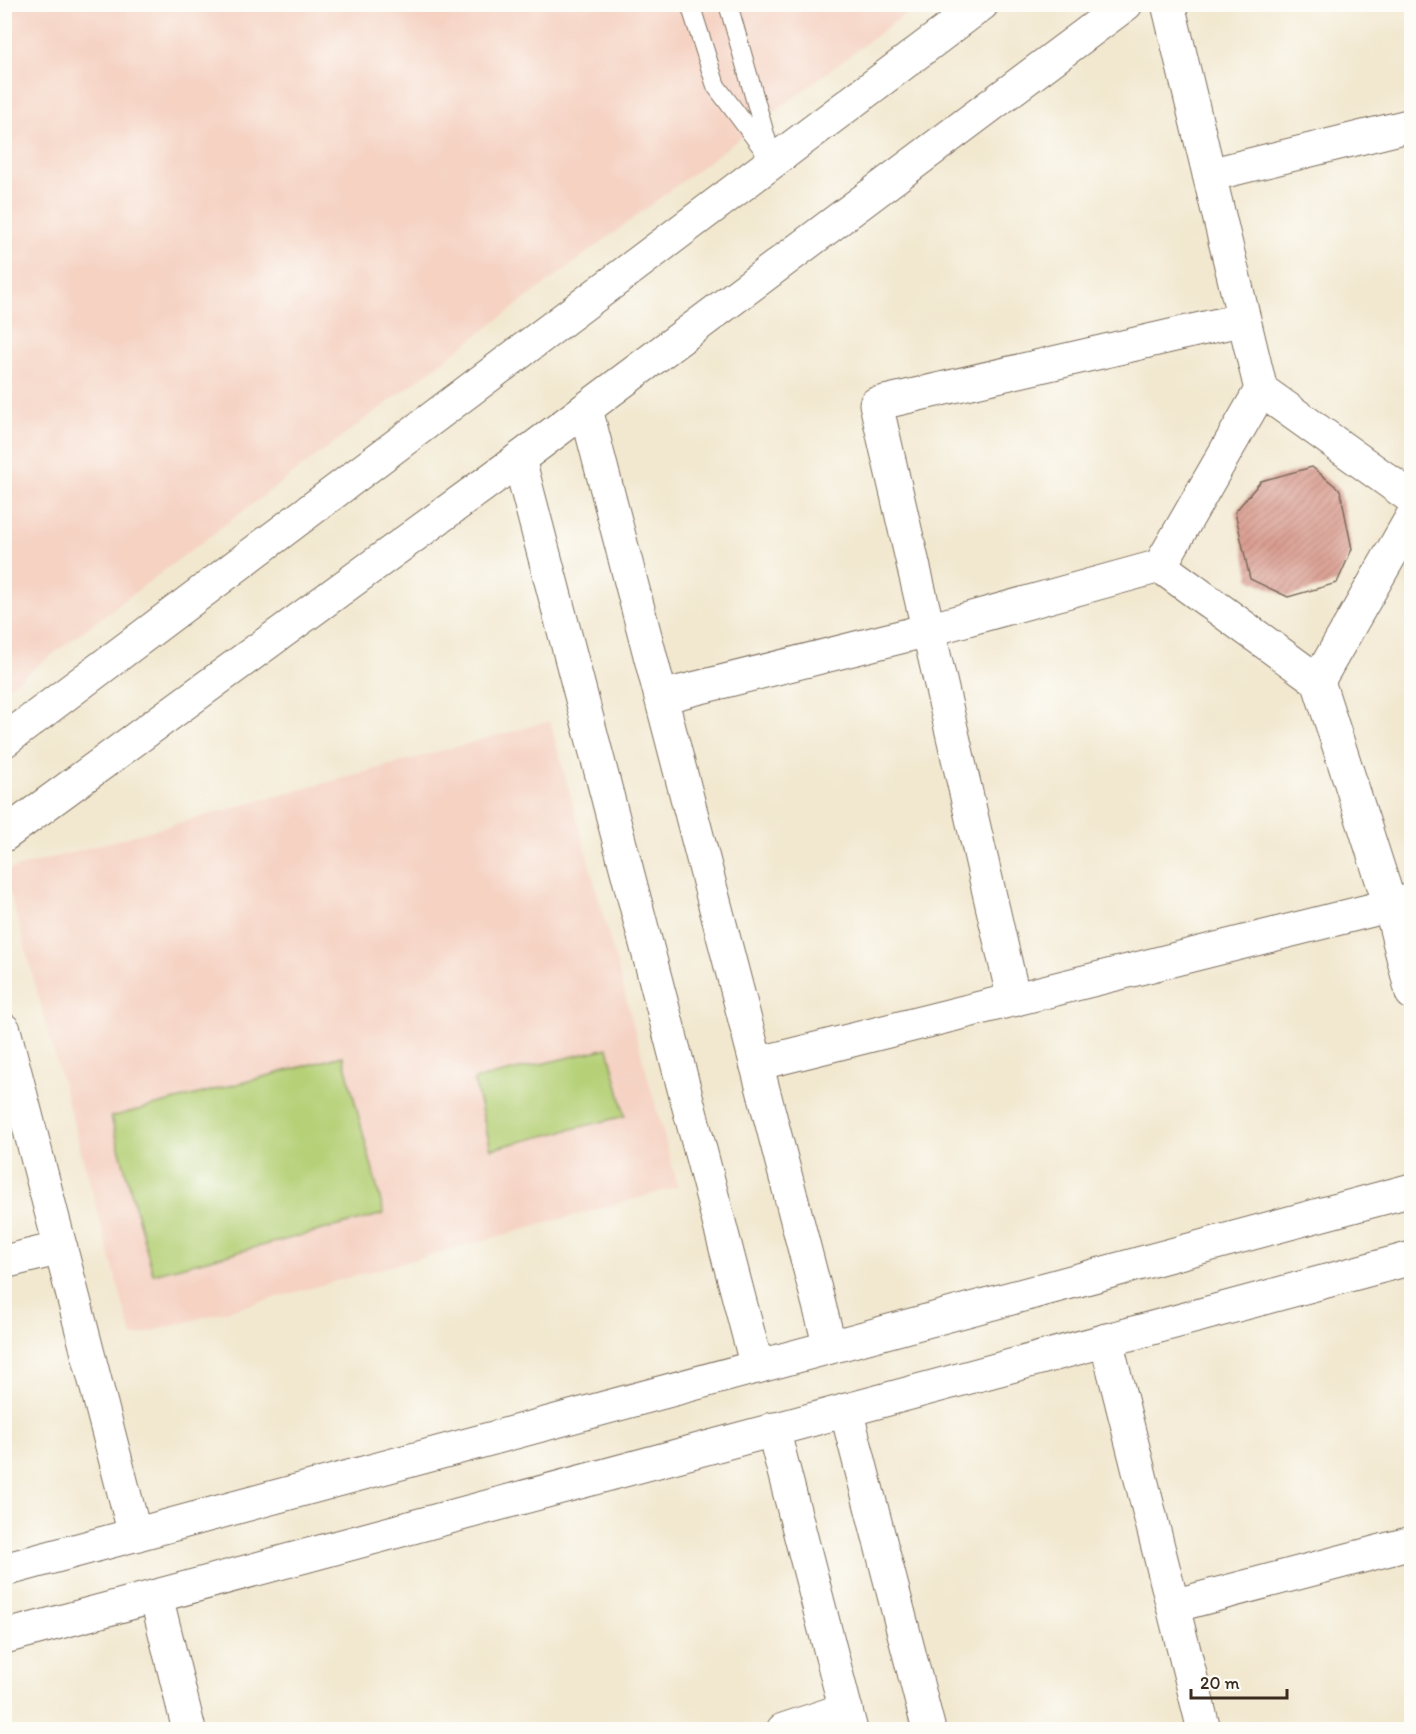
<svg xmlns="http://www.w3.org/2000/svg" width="1416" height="1734" viewBox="0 0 1416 1734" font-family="Itim,sans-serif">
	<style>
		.built { fill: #f5d2c2 }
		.pitch { fill: #b5d077; stroke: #787d4a; stroke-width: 1.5 }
		.building { fill: url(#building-hatch) }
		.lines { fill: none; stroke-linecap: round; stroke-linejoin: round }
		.service-casing { stroke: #7b6c5c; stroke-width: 20 }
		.minor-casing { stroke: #7b6c5c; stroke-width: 35 }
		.tertiary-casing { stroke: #7b6c5c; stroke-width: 35 }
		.service { stroke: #fff; stroke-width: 18 }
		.minor { stroke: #fff; stroke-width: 33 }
		.tertiary { stroke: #fff; stroke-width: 33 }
	</style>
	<defs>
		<pattern id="building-hatch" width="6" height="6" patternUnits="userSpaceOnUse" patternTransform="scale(1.5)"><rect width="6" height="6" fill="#d79487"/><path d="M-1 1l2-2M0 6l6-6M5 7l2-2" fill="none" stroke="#b0796e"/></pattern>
	</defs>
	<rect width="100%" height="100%" fill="#fdfcf7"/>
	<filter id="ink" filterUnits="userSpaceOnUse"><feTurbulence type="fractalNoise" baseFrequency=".0167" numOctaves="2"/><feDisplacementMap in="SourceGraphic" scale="12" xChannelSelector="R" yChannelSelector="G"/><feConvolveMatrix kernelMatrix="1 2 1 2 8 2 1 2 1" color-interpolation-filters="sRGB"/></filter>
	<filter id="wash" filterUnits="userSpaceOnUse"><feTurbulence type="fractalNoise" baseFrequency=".008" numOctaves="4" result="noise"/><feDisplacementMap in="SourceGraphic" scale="24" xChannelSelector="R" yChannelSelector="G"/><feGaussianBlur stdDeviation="1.35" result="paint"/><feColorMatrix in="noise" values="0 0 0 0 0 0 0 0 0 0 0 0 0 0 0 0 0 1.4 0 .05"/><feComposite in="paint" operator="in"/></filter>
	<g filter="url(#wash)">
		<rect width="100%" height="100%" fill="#f2e8d0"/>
		<path class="built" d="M 5,5 L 917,5 L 5,690 Z
			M 550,721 L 678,1187 L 132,1337 L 4,871 Z"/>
		<path class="pitch" d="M 608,1048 L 625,1116 L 491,1149 L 474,1080 Z
			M 343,1056 L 384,1214 L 153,1274 L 111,1117 Z"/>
		<g id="blocks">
			<path class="building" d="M 1312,467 L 1340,490 L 1352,549 L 1337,583 L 1288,597 L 1250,579 L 1235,512 L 1261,481 Z"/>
		</g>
	</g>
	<g filter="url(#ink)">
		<use href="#blocks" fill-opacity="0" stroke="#7b6c5c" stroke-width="1.5"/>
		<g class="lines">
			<defs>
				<path id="service" d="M 690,4 L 716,86 L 773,162
					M 728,4 L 770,152"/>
				<path id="minor" d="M 1168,4 L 1261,390
					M 1209,175 L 1412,125
					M 586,409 L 830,1347
					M 519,459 L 757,1367
					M 1160,566 L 1318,681 L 1412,517
					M 1318,681 L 1390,905 L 1412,993
					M 661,697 L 928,630 L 1160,566 L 1261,390 L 1412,498
					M 1014,1000 L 876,404 L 1244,319
					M 4,1030 L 135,1535
					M 756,1064 L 1412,900
					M 4,1262 L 61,1248
					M 1106,1340 L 1204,1730
					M 846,1410 L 929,1730
					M 773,1429 L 851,1730
					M 156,1596 L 189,1730
					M 1173,1606 L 1412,1543
					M 783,1730 L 846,1709"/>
				<path id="tertiary" d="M 4,741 L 982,4
					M 4,835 L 519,459 L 1126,4
					M 4,1570 L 1412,1190
					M 4,1637 L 1412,1258"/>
			</defs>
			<use href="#service" class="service-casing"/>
			<use href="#minor" class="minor-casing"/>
			<use href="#tertiary" class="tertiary-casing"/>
			<use href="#service" class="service"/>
			<use href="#minor" class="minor"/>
			<use href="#tertiary" class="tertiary"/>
		</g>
	</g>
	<rect width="1416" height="1734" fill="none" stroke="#fdfcf7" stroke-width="24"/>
	<path d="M1191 1689v9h96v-9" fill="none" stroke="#3b2a1e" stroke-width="3"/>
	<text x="1200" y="1689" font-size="18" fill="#3b2a1e" stroke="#fdfcf7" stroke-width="4.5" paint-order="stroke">20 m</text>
</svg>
